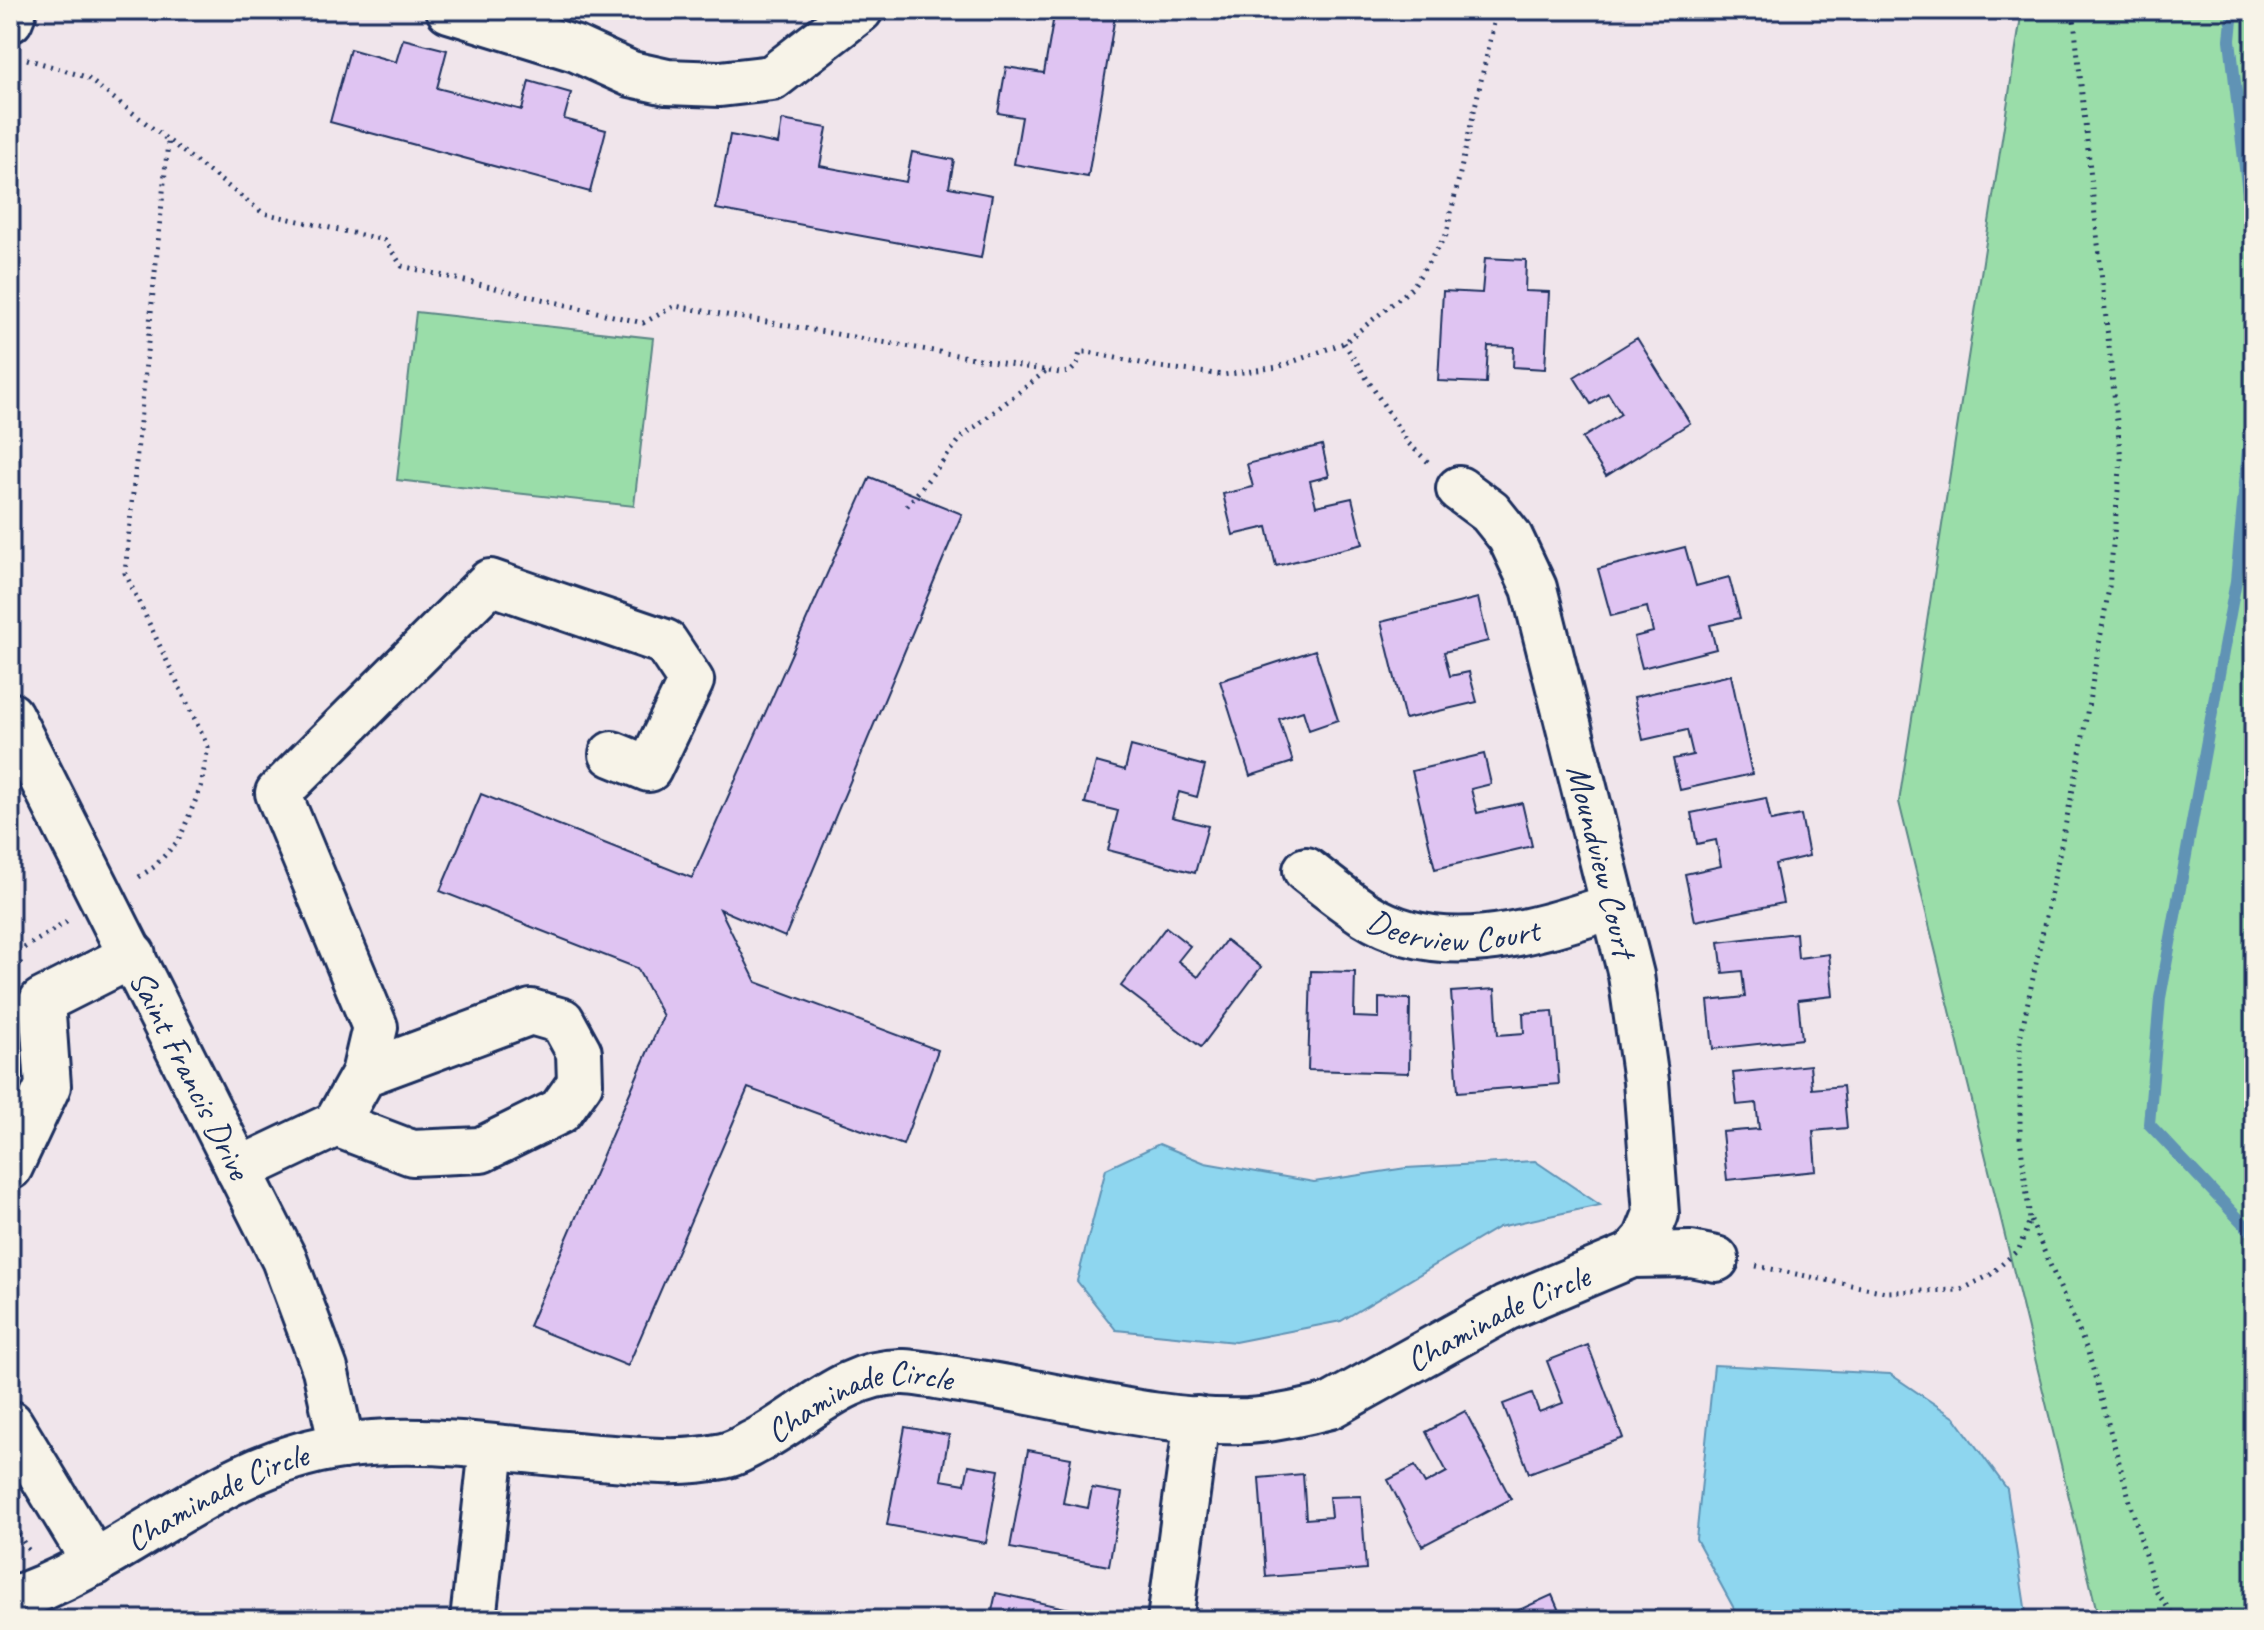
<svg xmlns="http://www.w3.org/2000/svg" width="2264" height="1630" viewBox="0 0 2264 1630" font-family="Caveat,sans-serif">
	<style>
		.green { fill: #9adda9; stroke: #5a8684; stroke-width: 2 }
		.water { fill: #8ed6ef; stroke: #6093b5; stroke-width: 2 }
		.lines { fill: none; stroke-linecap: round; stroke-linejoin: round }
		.stream { stroke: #6093b5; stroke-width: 12 }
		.building { fill: #dfc4f2; stroke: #1b2f5e; stroke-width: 2 }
		.minor-casing { stroke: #1b2f5e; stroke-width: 50 }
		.path { stroke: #1b2f5e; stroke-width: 5; stroke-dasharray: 2 6; stroke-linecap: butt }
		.minor { stroke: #f7f3e8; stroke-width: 44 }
		.labels { text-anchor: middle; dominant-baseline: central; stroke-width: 8; stroke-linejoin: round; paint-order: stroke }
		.street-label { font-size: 34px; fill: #1b2f5e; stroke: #f7f3e8 }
	</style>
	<rect width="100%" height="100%" fill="#f0e5eb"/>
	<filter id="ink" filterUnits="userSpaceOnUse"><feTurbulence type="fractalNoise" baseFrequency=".0125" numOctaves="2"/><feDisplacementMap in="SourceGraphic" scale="16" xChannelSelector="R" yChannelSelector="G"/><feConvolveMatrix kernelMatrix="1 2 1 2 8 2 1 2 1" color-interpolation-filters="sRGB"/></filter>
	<g filter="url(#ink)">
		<path class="green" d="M 2022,10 L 2254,10 L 2254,1620 L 2099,1620 L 1899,802 Z
			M 416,312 L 653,338 L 634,506 L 397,480 Z"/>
		<path class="water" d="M 1159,1144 L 1205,1163 L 1314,1182 L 1406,1168 L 1535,1161 L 1600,1205 L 1499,1227 L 1341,1321 L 1235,1342 L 1116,1330 L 1077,1281 L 1106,1169 Z
			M 1714,1365 L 1890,1374 L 1955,1418 L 2007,1489 L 2027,1620 L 1896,1620 L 1847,1610 L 1791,1620 L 1737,1614 L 1696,1539 Z"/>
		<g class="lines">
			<path class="stream" d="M 2233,10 L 2230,40 L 2254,245
				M 2254,384 L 2236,581 L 2160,998 L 2149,1124 L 2254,1235"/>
		</g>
		<path class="building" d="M 1055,10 L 1116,10 L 1088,177 L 1014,164 L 1022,117 L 998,113 L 1006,67 L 1044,73 Z
			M 403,39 L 447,50 L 437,88 L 522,110 L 529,81 L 571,93 L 564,119 L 606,130 L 590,192 L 330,122 L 350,49 L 396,62 Z
			M 782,120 L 827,128 L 820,166 L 906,182 L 912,152 L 954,160 L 949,187 L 992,195 L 981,258 L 716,209 L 730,135 L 778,144 Z
			M 1485,258 L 1526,260 L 1525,291 L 1549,292 L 1545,369 L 1513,367 L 1514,347 L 1488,346 L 1486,383 L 1438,381 L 1443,291 L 1482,293 Z
			M 1637,338 L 1690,423 L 1606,476 L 1582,438 L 1621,414 L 1608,393 L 1591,404 L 1574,377 Z
			M 1322,445 L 1329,476 L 1310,481 L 1316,506 L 1352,498 L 1363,544 L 1276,566 L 1267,527 L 1233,535 L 1223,494 L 1253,487 L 1247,464 Z
			M 870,477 L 962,514 L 785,937 L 720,909 L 756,982 L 938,1050 L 903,1145 L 748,1088 L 628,1366 L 529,1326 L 663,1016 L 637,968 L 440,891 L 481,794 L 692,878 Z
			M 1685,547 L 1696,586 L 1729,577 L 1740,618 L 1710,625 L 1716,649 L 1642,668 L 1634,637 L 1653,632 L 1647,607 L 1611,616 L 1598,569 Z
			M 1478,598 L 1488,641 L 1444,652 L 1450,676 L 1469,672 L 1477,702 L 1405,719 L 1381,622 Z
			M 1315,650 L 1338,720 L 1309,730 L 1303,711 L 1279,719 L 1293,762 L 1250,776 L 1220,681 Z
			M 1731,675 L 1752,774 L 1680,790 L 1673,759 L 1693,755 L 1687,730 L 1643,740 L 1634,697 Z
			M 1131,746 L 1205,766 L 1197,797 L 1179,792 L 1172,817 L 1208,826 L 1195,873 L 1108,850 L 1118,811 L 1085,803 L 1096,762 L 1125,770 Z
			M 1484,754 L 1491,784 L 1471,789 L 1477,813 L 1522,803 L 1532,846 L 1435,869 L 1412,771 Z
			M 1766,798 L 1771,821 L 1801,815 L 1809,856 L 1775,864 L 1783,903 L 1695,921 L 1685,874 L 1721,866 L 1716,840 L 1697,844 L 1691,813 Z
			M 1166,927 L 1190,946 L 1178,961 L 1198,977 L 1226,940 L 1261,967 L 1201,1047 L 1121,986 Z
			M 1796,933 L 1798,958 L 1829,954 L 1833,996 L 1798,1000 L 1802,1039 L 1713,1049 L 1708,1001 L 1745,997 L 1742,971 L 1723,973 L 1719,942 Z
			M 1311,971 L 1355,972 L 1354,1017 L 1379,1018 L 1379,998 L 1410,999 L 1409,1073 L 1308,1070 Z
			M 1495,989 L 1498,1035 L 1524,1033 L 1523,1013 L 1553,1011 L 1559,1084 L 1458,1092 L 1451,992 Z
			M 10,1060 L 20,1061 L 15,1113 L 10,1112 Z
			M 1810,1065 L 1812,1089 L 1843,1086 L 1847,1128 L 1813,1131 L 1816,1171 L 1727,1180 L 1722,1132 L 1759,1129 L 1756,1103 L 1737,1105 L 1733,1073 Z
			M 1588,1345 L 1623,1438 L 1529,1473 L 1503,1404 L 1532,1393 L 1539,1412 L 1563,1403 L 1547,1361 Z
			M 1465,1411 L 1511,1499 L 1422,1546 L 1388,1480 L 1415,1466 L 1425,1484 L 1447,1472 L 1426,1432 Z
			M 905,1427 L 949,1435 L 941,1480 L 965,1484 L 969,1465 L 999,1470 L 986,1543 L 887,1525 Z
			M 1028,1450 L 1071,1458 L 1063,1503 L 1088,1508 L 1092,1488 L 1122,1493 L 1109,1566 L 1010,1548 Z
			M 1303,1474 L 1306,1519 L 1331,1517 L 1329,1497 L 1361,1496 L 1366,1569 L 1266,1577 L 1259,1478 Z
			M 996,1593 L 1093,1614 L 1091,1620 L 990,1620 Z
			M 1552,1595 L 1563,1620 L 1497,1620 Z"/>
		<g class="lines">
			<defs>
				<g id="minor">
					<path d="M 449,10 L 576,49 L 631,74 L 667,82 L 720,84 L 772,78 L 860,10"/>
					<path d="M 10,20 L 14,10"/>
					<path id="s1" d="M 1459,489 L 1490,512 L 1510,537 L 1534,588 L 1631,975 L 1646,1081 L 1656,1214 L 1646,1239 L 1632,1255"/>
					<path id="s2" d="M 10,715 L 284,1259 L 325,1369 L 342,1446"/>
					<path id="s3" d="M 1306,870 C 1325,885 1345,901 1365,914 C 1442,963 1535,931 1614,906"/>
					<path d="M 336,1124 L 412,1153 L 481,1150 L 560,1111 L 580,1083 L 579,1052 L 562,1021 L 531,1012 L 364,1074"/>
					<path d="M 10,1167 L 48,1086 L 42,1001 L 133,955"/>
					<path d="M 239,1170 L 336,1124 L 364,1074 L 375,1027 L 278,793 L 490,582 L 665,642 L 691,681 L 649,769 L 612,754"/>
					<path d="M 10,1423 L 95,1563"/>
					<path id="s4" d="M 10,1600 C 127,1562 217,1463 342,1446 C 432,1433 524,1453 613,1458 C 653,1461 684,1464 723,1456 C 735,1454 745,1447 755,1442 C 804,1417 845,1370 904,1372 C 926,1373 950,1379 972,1382 C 1062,1395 1157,1425 1248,1421 C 1275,1419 1303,1413 1330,1406 L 1506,1308 L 1632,1255 L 1691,1254 L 1716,1259"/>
					<path d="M 473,1620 L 492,1448"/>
					<path d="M 1170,1620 L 1197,1419"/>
				</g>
			</defs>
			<use href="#minor" class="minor-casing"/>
			<path class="path" d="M 27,59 L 86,77 L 263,213 L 384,240 L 402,266 L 643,323 L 675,306 L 1060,373 L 1070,372 L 1077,365 L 1080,352 L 1088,352 L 1159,367 L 1223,375 L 1278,367 L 1344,343 L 1412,288 L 1446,235 L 1497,10
				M 1344,343 L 1408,443 L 1428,462
				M 907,506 L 962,437 L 1046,371
				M 139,877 L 154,867 L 179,840 L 201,787 L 208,747 L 125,573 L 168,142
				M 21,964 L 14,954 L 70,920
				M 2031,1221 L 2088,1352 L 2155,1590 L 2177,1620
				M 1756,1266 L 1886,1292 L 1961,1290 L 1990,1275 L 2019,1249 L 2030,1220 L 2020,1138 L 2020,1039 L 2077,770 L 2109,588 L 2121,459 L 2073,10
				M 10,1521 L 29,1551"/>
			<use href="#minor" class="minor"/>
		</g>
	</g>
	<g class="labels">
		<g class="street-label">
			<text stroke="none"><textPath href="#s1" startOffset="408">Moundview Court</textPath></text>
			<text stroke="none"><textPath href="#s3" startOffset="166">Deerview Court</textPath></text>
			<text stroke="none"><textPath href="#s2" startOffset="402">Saint Francis Drive</textPath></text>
			<text stroke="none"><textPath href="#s4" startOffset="1574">Chaminade Circle</textPath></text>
			<text stroke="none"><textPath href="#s4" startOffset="902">Chaminade Circle</textPath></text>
			<text stroke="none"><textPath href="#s4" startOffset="232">Chaminade Circle</textPath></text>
		</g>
	</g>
	<rect width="2264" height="1630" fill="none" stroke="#f7f3e8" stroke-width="40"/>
	<rect x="20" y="20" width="2224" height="1590" fill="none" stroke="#1b2f5e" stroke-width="3" filter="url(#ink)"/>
</svg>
